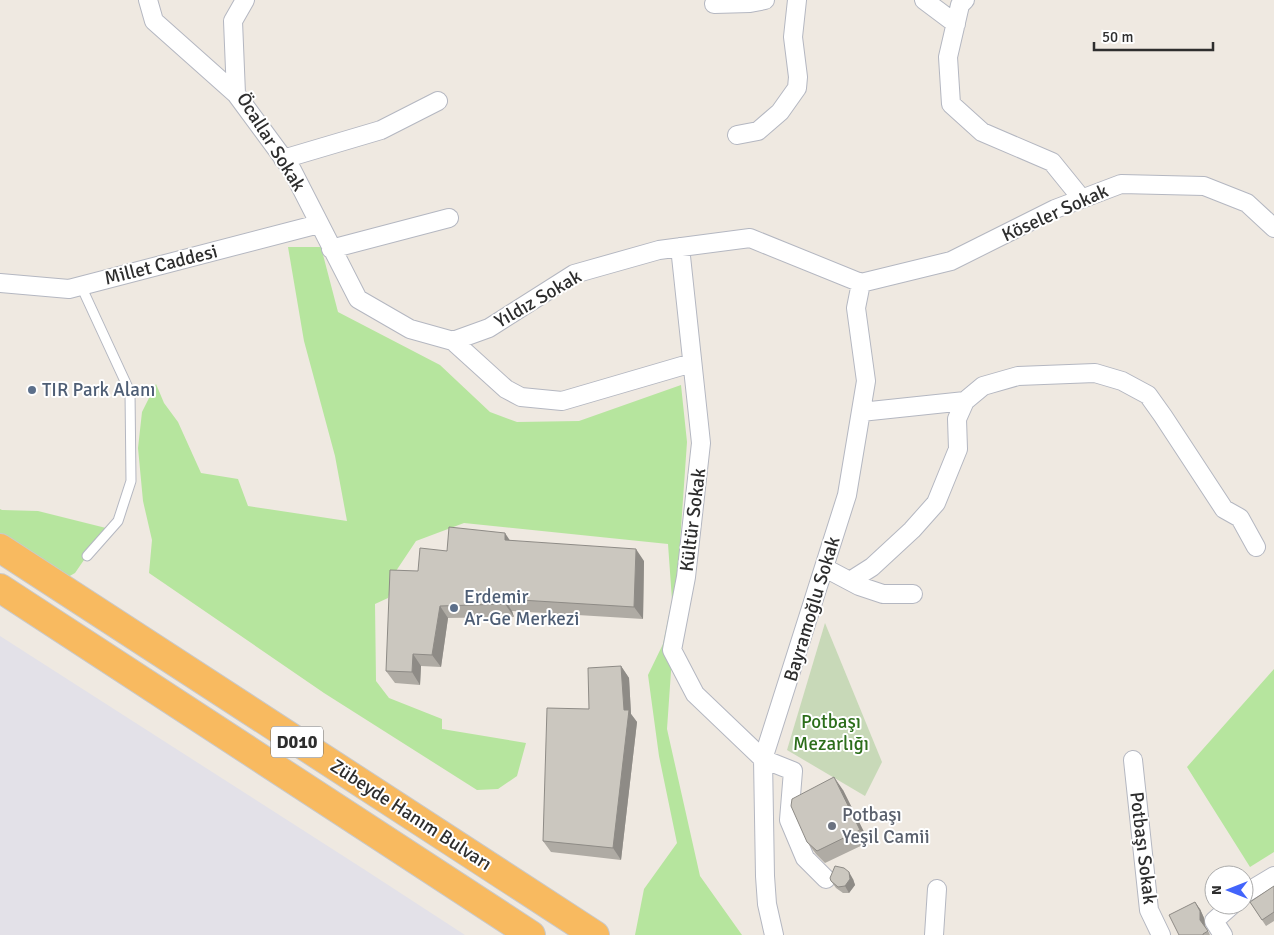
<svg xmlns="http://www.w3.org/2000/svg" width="1274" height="935" viewBox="0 0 1274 935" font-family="Signika,sans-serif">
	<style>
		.industrial { fill: #e3e1e8 }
		.green { fill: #b6e59e }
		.cemetery { fill: #c8d9b8 }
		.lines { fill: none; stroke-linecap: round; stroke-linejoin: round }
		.service-casing { stroke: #b4b7c1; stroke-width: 11 }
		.minor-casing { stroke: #b4b7c1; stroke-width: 20 }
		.trunk-casing { stroke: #c9c9c9; stroke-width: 30 }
		.service { stroke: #fff; stroke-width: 9 }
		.minor { stroke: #fff; stroke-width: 18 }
		.trunk { stroke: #f8ba60; stroke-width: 28 }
		.wall { fill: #afaba4 }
		.shaded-wall { fill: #8e8b86 }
		.building { fill: #cbc7bf; stroke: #8e8b86 }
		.service-dot { fill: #5c6f8a; stroke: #fff; stroke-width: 2 }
		.worship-dot { fill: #6b7280; stroke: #fff; stroke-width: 2 }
		.labels { text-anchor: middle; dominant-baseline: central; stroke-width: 4; stroke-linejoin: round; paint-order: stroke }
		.shield { fill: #fff; stroke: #6d6d6d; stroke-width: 1 }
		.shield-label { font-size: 18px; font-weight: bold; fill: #2e2e2e }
		.street-label { font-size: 19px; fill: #2e2e2e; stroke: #fff }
		.service-label { font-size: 19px; fill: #4e5e75; stroke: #fff; text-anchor: start }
		.park-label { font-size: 19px; fill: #2c6e1b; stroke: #fff }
		.worship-label { font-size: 19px; fill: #5b616d; stroke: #fff; text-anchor: start }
	</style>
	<rect width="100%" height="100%" fill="#efe9e1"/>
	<path class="industrial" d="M 0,636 L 362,868 L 465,935 L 0,935 Z"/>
	<path class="green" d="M 288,247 L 321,247 L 338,312 L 440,365 L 490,412 L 517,422 L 579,421 L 681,385 L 687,442 L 667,729 L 700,876 L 742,935 L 635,935 L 644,889 L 677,843 L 659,756 L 648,675 L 663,644 L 672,600 L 668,544 L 464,523 L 416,541 L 396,571 L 388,598 L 375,604 L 376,681 L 389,698 L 442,719 L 442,729 L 526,743 L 517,776 L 498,789 L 477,790 L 324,693 L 149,573 L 152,540 L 143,501 L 138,448 L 142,412 L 156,384 L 164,403 L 178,422 L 201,473 L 238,479 L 248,506 L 347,521 L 335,456 L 304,341 Z
		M 0,509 L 2,510 L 38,511 L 106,528 L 75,573 L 68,577 L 0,535 Z
		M 1274,669 L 1274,852 L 1250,867 L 1187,767 Z"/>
	<path class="cemetery" d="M 825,623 L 882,762 L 865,796 L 787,750 Z"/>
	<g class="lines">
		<defs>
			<path id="service" d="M 81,286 L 130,392 L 131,481 L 118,521 L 87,556"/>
			<path id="minor" d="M 148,0 L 154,21 L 236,94
				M 245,0 L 233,21 L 236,94 L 292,170 L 358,299 L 410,329 L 453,341 L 489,328 L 574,274 L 659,250 L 750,238 L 861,283
				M 924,0 L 956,24
				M 965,0 L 960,5 L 948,57 L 951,104 L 982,132 L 1052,162 L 1082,199
				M 714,4 L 750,3 L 765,0
				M 737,135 L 758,131 L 780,112 L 797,88 L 798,77 L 793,37 L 797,0
				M 283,159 L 381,130 L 438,101
				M 680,247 L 701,443 L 686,577 L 672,650 L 695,694 L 763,759 L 793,771 L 789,820 L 805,858 L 826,879
				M 331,249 L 449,218
				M 0,283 L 69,289 L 319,224
				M 861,283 L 951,261 L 1055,209 L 1121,184 L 1204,186 L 1247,203 L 1274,228
				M 453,341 L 506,389 L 521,397 L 562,401 L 692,363
				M 861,412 L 965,401
				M 825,568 L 859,586 L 883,594 L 913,594
				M 850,581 L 872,567 L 912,530 L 936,503 L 958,449 L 957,419 L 965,401 L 983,386 L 1018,376 L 1095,373 L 1122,381 L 1148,395 L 1163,416 L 1224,509 L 1240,518 L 1256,547
				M 1133,760 L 1149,910 L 1161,935
				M 1244,894 L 1274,876
				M 774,935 L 767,904 L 765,876 L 763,759 L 847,495 L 866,381 L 856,308 L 861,283
				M 934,935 L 937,889
				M 1223,935 L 1214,921 L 1232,905"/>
			<path id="trunk" d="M 0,548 L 595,935
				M 0,588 L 531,935"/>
		</defs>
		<use href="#service" class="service-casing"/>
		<use href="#minor" class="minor-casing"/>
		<use href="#trunk" class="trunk-casing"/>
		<use href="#service" class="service"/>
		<use href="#minor" class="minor"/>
		<use href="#trunk" class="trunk"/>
	</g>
	<path class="wall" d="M 510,540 L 644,561 L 643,619 L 512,611 L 514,617 L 448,618 L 441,667 L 421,666 L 420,685 L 395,683 L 386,671 L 447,551 Z
		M 621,666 L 629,678 L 631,714 L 637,722 L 621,860 L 551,852 L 543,841 L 589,709 Z
		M 843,790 L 869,842 L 825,863 L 816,854 L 807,842 Z
		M 853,879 L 855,885 L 849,893 L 843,893 L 836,888 L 831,881 Z
		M 1274,886 L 1274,921 L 1266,926 L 1250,902 Z
		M 1200,909 L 1204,918 L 1205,926 L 1210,935 L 1179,935 Z"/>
	<path class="shaded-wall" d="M 505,533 L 513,545 L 505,540 Z
		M 636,549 L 644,561 L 643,619 L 634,607 Z
		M 504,599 L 512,611 L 514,617 L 505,604 Z
		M 440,606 L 448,618 L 441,667 L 432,655 Z
		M 413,654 L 421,666 L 420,685 L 412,672 Z
		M 621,666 L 629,678 L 631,714 L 637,722 L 621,860 L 613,848 L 624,710 Z
		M 834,777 L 843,790 L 869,842 L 860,830 Z
		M 849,872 L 853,879 L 855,885 L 849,893 L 845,886 Z
		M 1195,902 L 1200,909 L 1204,918 L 1205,926 L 1210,935 L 1200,920 Z"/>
	<path class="building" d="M 449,527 L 505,533 L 505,540 L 636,549 L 634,607 L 504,599 L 505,604 L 440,606 L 432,655 L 413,654 L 412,672 L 386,671 L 390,570 L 418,571 L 420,548 L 447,551 Z
		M 621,666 L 624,710 L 629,710 L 613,848 L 543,841 L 547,708 L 589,709 L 588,668 Z
		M 834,777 L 860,830 L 817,851 L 807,842 L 791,806 L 792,799 Z
		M 835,866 L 844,868 L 849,872 L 850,879 L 845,886 L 838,887 L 831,881 L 830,878 Z
		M 1274,886 L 1274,912 L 1262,920 L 1250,902 Z
		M 1195,902 L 1200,911 L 1200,920 L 1208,931 L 1203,934 L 1203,935 L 1179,935 L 1169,915 Z"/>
	<g class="service-dot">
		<circle cx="32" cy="390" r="5"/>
		<circle cx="454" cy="608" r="5"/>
	</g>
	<circle class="worship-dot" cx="832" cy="826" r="5"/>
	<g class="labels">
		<rect class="shield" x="271" y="726.5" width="52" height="31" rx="4"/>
		<g class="shield-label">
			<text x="297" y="742">D010</text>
		</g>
		<g class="street-label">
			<text transform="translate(271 142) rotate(58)">Öcallar Sokak</text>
			<text transform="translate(1055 213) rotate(-24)">Köseler Sokak</text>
			<text transform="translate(161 265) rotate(-14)">Millet Caddesi</text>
			<text transform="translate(538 299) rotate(-30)">Yıldız Sokak</text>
			<text transform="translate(693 520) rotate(-83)">Kültür Sokak</text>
			<text transform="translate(812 609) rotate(-73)">Bayramoğlu Sokak</text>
			<text transform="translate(411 815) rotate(33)">Zübeyde Hanım Bulvarı</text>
			<text transform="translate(1143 848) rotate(83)">Potbaşı Sokak</text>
		</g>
		<g class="service-label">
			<text x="42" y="390">TIR Park Alanı</text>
			<text x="464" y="597">Erdemir<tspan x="464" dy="22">Ar-Ge Merkezi</tspan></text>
		</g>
		<g class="park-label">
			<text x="831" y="722">Potbaşı<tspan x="831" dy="22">Mezarlığı</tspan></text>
		</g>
		<g class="worship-label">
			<text x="842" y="815">Potbaşı<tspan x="842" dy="22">Yeşil Camii</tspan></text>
		</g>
	</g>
	<g transform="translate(1229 890) rotate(270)"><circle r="24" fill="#ffffff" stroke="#ababab"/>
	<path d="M0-4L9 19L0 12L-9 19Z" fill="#4264fb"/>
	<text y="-8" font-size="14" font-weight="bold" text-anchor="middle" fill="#2e2e2e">N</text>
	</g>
	<path d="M1094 42v8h119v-8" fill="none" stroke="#2e2e2e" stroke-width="2.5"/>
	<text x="1102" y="42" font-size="15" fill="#2e2e2e" stroke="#ffffff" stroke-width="4" paint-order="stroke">50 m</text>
</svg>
